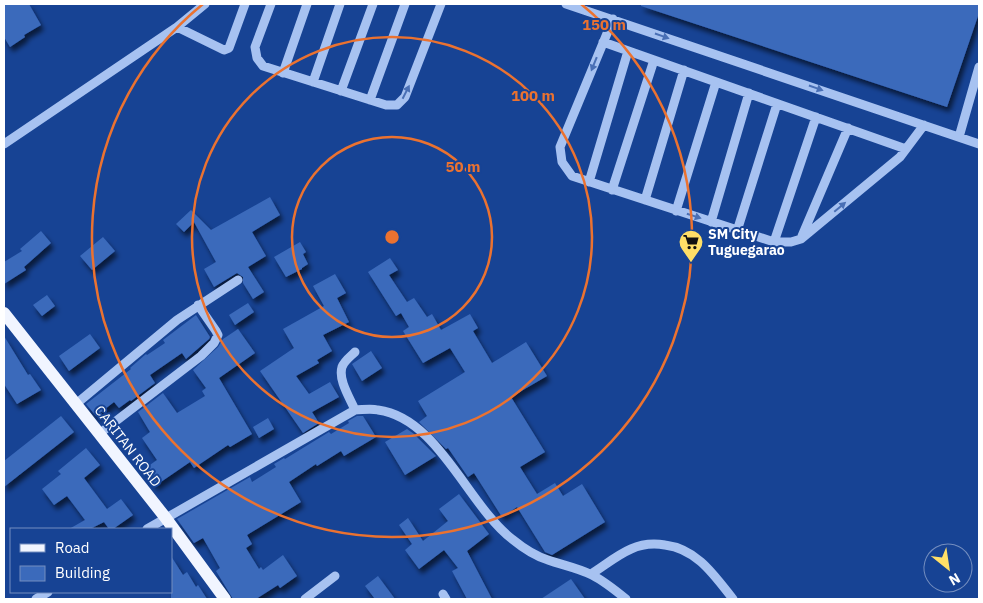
<svg xmlns="http://www.w3.org/2000/svg" width="983" height="603" viewBox="0 0 983 603" font-family="'IBM Plex Sans',sans-serif">
	<style>
		.building { fill: #3b6abb; filter: url(#shadow) }
		.lines { fill: none; stroke-linecap: round; stroke-linejoin: round }
		.minor { stroke: #a7c2f1; stroke-width: 9 }
		.major { stroke: #f1f5ff; stroke-width: 12 }
		.oneway { fill: #496fb5 }
		.ring { fill: none; stroke: #eb7230; stroke-width: 2.5 }
		.labels { text-anchor: middle; dominant-baseline: central; stroke-width: 4; stroke-linejoin: round; paint-order: stroke }
		.poi-label { font-size: 14px; font-weight: bold; fill: #fff; stroke: #174394; text-anchor: start }
		.street-label { font-size: 14px; fill: #fff; stroke: #174394 }
		.centre { fill: #eb7230; stroke: #174394; stroke-width: 2.5 }
		.ring-label { font-size: 15px; text-anchor: middle; font-weight: bold; fill: #eb7230; stroke: #174394; stroke-width: 4; stroke-linejoin: round; paint-order: stroke }
	</style>
	<defs>
		<filter id="shadow"><feDropShadow dx="3" dy="5" stdDeviation="2.5" flood-color="#0009"/></filter>
	</defs>
	<rect width="100%" height="100%" fill="#174394"/>
	<path class="building" d="M 4,4 L 29,4 L 41,25 L 24,35 L 25,37 L 10,47 L 4,37 Z
		M 641,4 L 979,4 L 979,13 L 947,107 L 641,6 Z
		M 270,197 L 280,215 L 252,232 L 266,256 L 248,267 L 264,292 L 253,299 L 243,283 L 243,277 L 237,273 L 214,287 L 204,269 L 216,262 L 194,222 L 184,232 L 176,224 L 191,210 L 211,230 Z
		M 41,231 L 51,243 L 24,267 L 26,270 L 4,284 L 4,262 L 22,251 L 20,249 Z
		M 103,237 L 115,251 L 92,270 L 80,256 Z
		M 300,242 L 306,252 L 303,254 L 308,264 L 302,268 L 302,269 L 286,277 L 274,257 Z
		M 390,258 L 398,270 L 389,275 L 407,302 L 414,298 L 427,317 L 432,314 L 441,330 L 470,314 L 478,328 L 473,331 L 492,363 L 526,342 L 547,376 L 511,397 L 545,452 L 520,467 L 537,494 L 555,483 L 563,496 L 582,484 L 605,522 L 552,555 L 545,552 L 517,507 L 502,517 L 474,473 L 468,477 L 448,448 L 446,449 L 419,422 L 427,416 L 418,401 L 465,372 L 450,348 L 423,363 L 403,331 L 409,327 L 401,313 L 396,316 L 368,272 Z
		M 335,274 L 346,293 L 337,298 L 349,322 L 323,335 L 332,351 L 317,360 L 319,363 L 296,376 L 309,394 L 330,382 L 339,397 L 312,412 L 319,423 L 303,433 L 260,371 L 294,348 L 283,329 L 324,306 L 313,286 Z
		M 47,295 L 55,306 L 42,316 L 33,305 Z
		M 248,303 L 254,312 L 235,325 L 229,315 Z
		M 196,315 L 210,337 L 209,339 L 186,359 L 182,353 L 150,375 L 155,383 L 131,401 L 130,400 L 119,408 L 114,402 L 96,416 L 86,404 L 131,369 L 130,368 L 146,354 L 147,355 L 165,343 L 163,340 Z
		M 238,329 L 255,353 L 219,378 L 252,434 L 230,447 L 228,445 L 194,468 L 190,462 L 155,486 L 144,469 L 157,460 L 142,438 L 150,432 L 138,412 L 163,393 L 177,413 L 205,396 L 202,391 L 206,388 L 193,370 L 218,347 L 223,339 Z
		M 90,334 L 100,348 L 69,371 L 59,356 Z
		M 4,336 L 28,375 L 30,374 L 41,390 L 17,404 L 4,384 Z
		M 371,351 L 382,368 L 362,381 L 352,364 Z
		M 61,416 L 74,432 L 4,487 L 4,461 Z
		M 357,416 L 363,416 L 376,437 L 344,456 L 341,451 L 317,466 L 316,464 L 289,482 L 301,502 L 247,535 L 252,544 L 246,548 L 259,569 L 261,567 L 263,570 L 283,555 L 297,576 L 280,588 L 278,585 L 256,599 L 233,599 L 216,571 L 220,568 L 203,538 L 194,543 L 177,519 L 250,477 L 252,482 L 276,467 L 274,464 L 284,458 L 285,459 L 329,432 L 331,434 L 349,423 L 348,421 Z
		M 268,418 L 274,429 L 259,438 L 253,427 Z
		M 407,429 L 414,434 L 436,456 L 405,475 L 385,442 Z
		M 86,448 L 100,465 L 84,478 L 107,509 L 121,499 L 133,515 L 113,529 L 109,529 L 104,522 L 90,529 L 69,529 L 85,520 L 67,496 L 54,505 L 42,489 L 61,474 L 58,471 Z
		M 459,494 L 489,534 L 467,551 L 492,599 L 467,599 L 452,571 L 458,568 L 444,550 L 419,569 L 405,550 L 412,544 L 399,525 L 408,518 L 423,541 L 448,521 L 439,509 Z
		M 171,556 L 183,575 L 187,572 L 196,587 L 198,585 L 207,599 L 171,599 Z
		M 378,576 L 395,599 L 375,599 L 365,586 Z
		M 571,579 L 585,599 L 541,599 Z"/>
	<g class="lines">
		<path class="minor" d="M 271,4 L 255,47 L 257,58 L 263,66 L 386,105 L 397,105 L 405,97 L 441,4
			M 566,4 L 979,144
			M 613,19 L 560,147 L 562,162 L 572,176 L 774,242 L 791,242 L 801,239 L 900,157 L 924,125
			M 177,27 L 224,50 L 229,48 L 245,4
			M 603,42 L 906,149
			M 283,73 L 307,4
			M 313,82 L 340,4
			M 341,91 L 373,4
			M 370,100 L 405,4
			M 959,137 L 979,67
			M 4,144 L 177,27 L 205,4
			M 589,182 L 628,51
			M 612,190 L 654,60
			M 645,200 L 684,70
			M 676,211 L 716,82
			M 711,222 L 749,93
			M 737,231 L 777,104
			M 802,236 L 848,128
			M 774,242 L 816,117
			M 76,404 L 177,320 L 238,280
			M 355,410 C 350,398 338,380 342,367 C 344,361 351,356 355,352
			M 99,434 L 201,356 L 214,343 L 218,335 L 216,331 L 198,305
			M 147,529 L 355,410 C 362,410 370,408 378,410 C 438,418 467,504 512,539 C 523,548 535,556 548,560 C 562,565 578,568 592,575 C 604,581 615,590 626,599
			M 591,574 C 604,566 617,555 631,549 C 642,544 653,543 665,545 C 697,549 714,575 733,599
			M 443,594 L 446,599
			M 36,599 L 48,592
			M 305,599 L 335,576"/>
		<path class="major" d="M 4,313 L 165,517 L 225,599"/>
	</g>
	<defs><path id="oneway-solid" d="M-6-.8H1V-3.2L6.5 0L1 3.2V.8H-6Z" transform="scale(1.25)"/></defs>
	<g class="oneway">
		<use href="#oneway-solid" transform="translate(662 36) rotate(19)"/>
		<use href="#oneway-solid" transform="translate(594 64) rotate(112)"/>
		<use href="#oneway-solid" transform="translate(816 88) rotate(19)"/>
		<use href="#oneway-solid" transform="translate(406 92) rotate(-63)"/>
		<use href="#oneway-solid" transform="translate(840 207) rotate(-40)"/>
		<use href="#oneway-solid" transform="translate(694 216) rotate(18)"/>
	</g>
	<g class="ring">
		<circle cx="392" cy="237" r="100"/>
		<circle cx="392" cy="237" r="200"/>
		<path d="M581 4A300 300 0 1 1 203 4"/>
	</g>
	<defs>
		<symbol id="supermarket-pin" viewBox="-11 -11 22 30"><path d="M0 17L-7.5 6A9.5 9.5 0 1 1 7.5 6Z" fill="#ffdf67" stroke="#174394"/><path d="M-6-5.5h2.5l.6 2H6L4.5 2H-2.5L-4.4-4H-6ZM-1.5 3.2a1.3 1.3 0 1 0 .1 0ZM3 3.2a1.3 1.3 0 1 0 .1 0Z" fill="#111"/></symbol>
	</defs>
	<g fill-rule="evenodd">
		<use href="#supermarket-pin" x="677" y="228" width="28" height="38"/>
	</g>
	<g class="labels">
		<g class="poi-label">
			<text x="708" y="234">SM City<tspan x="708" dy="16">Tuguegarao</tspan></text>
		</g>
		<g class="street-label">
			<text transform="translate(128 446) rotate(52)">CARITAN ROAD</text>
		</g>
	</g>
	<circle cx="392" cy="237" r="8" class="centre"/>
	<g class="ring-label">
		<text x="604" y="30">150 m</text>
		<text x="533" y="101">100 m</text>
		<text x="463" y="172">50 m</text>
	</g>
	<rect width="983" height="603" fill="none" stroke="#ffffff" stroke-width="10"/>
	<rect x="10" y="528" width="162" height="65" fill="#174394" stroke="#748ebf"/>
	<rect x="20" y="544" width="25" height="8" fill="#f1f5ff" stroke="#748ebf"/>
	<text x="55" y="553" font-size="15" fill="#ffffff">Road</text>
	<rect x="20" y="566" width="25" height="15" fill="#3b6abb" stroke="#748ebf"/>
	<text x="55" y="578" font-size="15" fill="#ffffff">Building</text>
	<g transform="translate(948 568) rotate(150)"><circle r="24" fill="#174394" stroke="#748ebf"/>
	<path d="M0-4L9 19L0 12L-9 19Z" fill="#ffdf67"/>
	<text y="-8" font-size="14" font-weight="bold" text-anchor="middle" fill="#ffffff">N</text>
	</g>
</svg>
